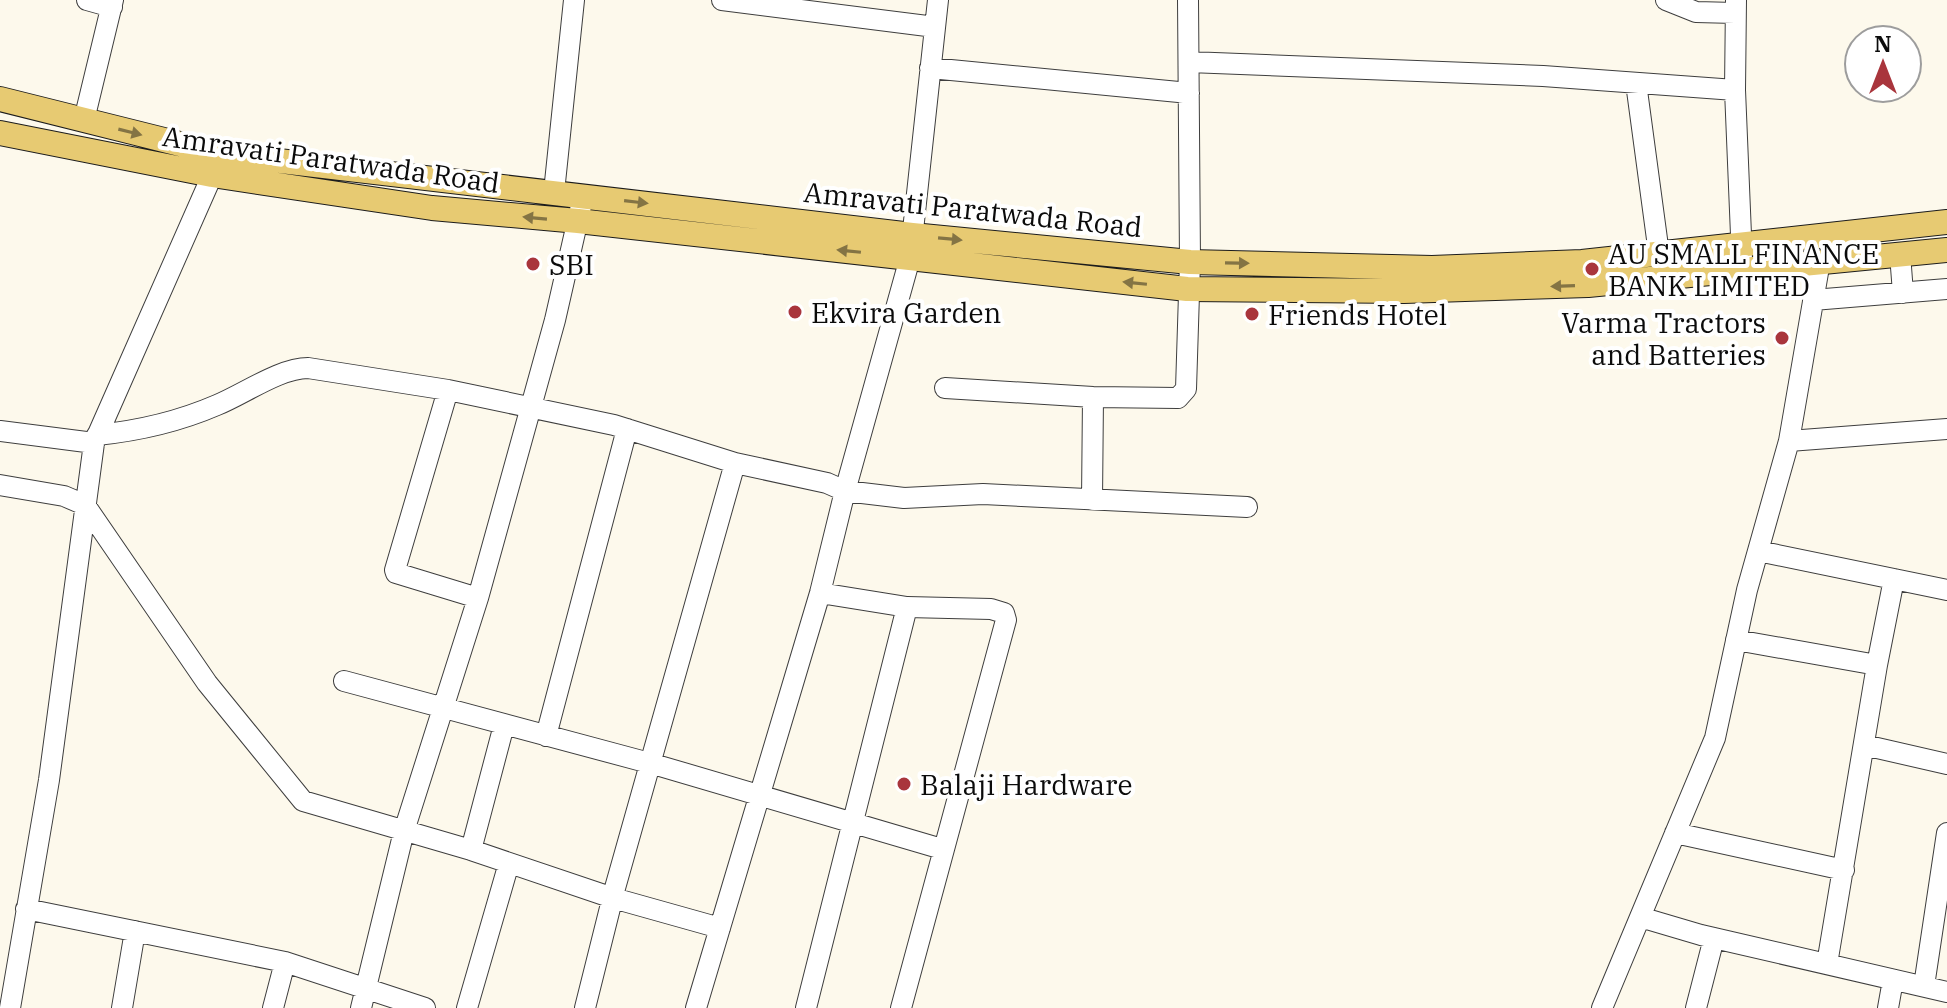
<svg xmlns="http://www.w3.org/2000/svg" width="1947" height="1008" viewBox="0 0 1947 1008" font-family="'IBM Plex Serif',serif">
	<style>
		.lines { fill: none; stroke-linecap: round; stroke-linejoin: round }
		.minor-casing { stroke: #3e3e3e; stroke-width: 22 }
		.major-casing { stroke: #1c1c1c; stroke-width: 26 }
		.minor { stroke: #fff; stroke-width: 20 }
		.major { stroke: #e7ca72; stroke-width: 24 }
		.oneway { fill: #847444 }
		.poi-dot { fill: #a9353c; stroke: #fff; stroke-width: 3 }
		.labels { text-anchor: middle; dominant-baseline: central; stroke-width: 8; stroke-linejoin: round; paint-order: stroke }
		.street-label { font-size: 28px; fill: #0b0b0b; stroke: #fff }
		.poi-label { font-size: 28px; fill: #0b0b0b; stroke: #fff; text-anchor: start }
	</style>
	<rect width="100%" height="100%" fill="#fdf9ec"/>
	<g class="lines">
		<defs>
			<path id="minor" d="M 87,0 L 112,7
				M 722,0 L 935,27
				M 1666,0 L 1696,12 L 1735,13
				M 1736,0 L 1735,90 L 1742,259
				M 1189,62 L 1543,76 L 1735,90
				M 930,68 L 1189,93
				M 1636,83 L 1659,254
				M 84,120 L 113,0
				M 554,192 L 574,0
				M 1900,254 L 1903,293
				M 1813,300 L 1947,289
				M 945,388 L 1093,397 L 1178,398 L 1186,389 L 1190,262 L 1188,0
				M 448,390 L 395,570 L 396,573 L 478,598
				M 0,431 L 94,443
				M 97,435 C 137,431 180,421 217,405 C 244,394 280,368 308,368 L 448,390 L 614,425 L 735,463 L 827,483 L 845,491 L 904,498 L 983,494 L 1247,507
				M 1789,441 L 1947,429
				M 0,485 L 64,496 L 85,505 L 207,683 L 303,801 L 471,850 L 613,898 L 720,928
				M 1092,500 L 1093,397
				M 1758,551 L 1947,590
				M 820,593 L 907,607 L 991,609 L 1004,613 L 1006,620 L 901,1008
				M 1736,640 L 1877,665
				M 344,681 L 653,764 L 942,849
				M 546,736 L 627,429
				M 1864,745 L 1947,764
				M 1675,833 L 1844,870
				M 471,850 L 504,725
				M 26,909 L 285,962 L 425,1008
				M 1640,917 L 1701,935 L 1947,992
				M 1827,964 L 1877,665 L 1894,579
				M 1924,986 L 1947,833
				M 10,1008 L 49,780 L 94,443 L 218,162
				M 122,1008 L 135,931
				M 273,1008 L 285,962
				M 361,1008 L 404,831 L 478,598 L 555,320 L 581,206
				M 467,1008 L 509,863
				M 585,1008 L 615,888 L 735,463
				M 696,1008 L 820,593 L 845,491 L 910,258 L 938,0
				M 806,1008 L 907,607
				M 1602,1008 L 1715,738 L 1747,590 L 1789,441 L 1820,261
				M 1696,1008 L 1714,938
				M 1888,1008 L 1893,980"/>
			<path id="major" d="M 0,99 L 220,154 L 912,235 L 1190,262 L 1432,268 L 1582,262 L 1947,222
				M 0,133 L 212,175 L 432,208 L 578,221 L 1187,289 L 1404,291 L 1588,285 L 1947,250"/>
		</defs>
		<use href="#minor" class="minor-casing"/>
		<use href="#major" class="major-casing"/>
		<use href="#minor" class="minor"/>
		<use href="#major" class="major"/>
	</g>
	<defs><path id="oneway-solid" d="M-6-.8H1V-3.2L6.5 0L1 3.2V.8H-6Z" transform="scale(2)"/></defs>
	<g class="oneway">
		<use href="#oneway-solid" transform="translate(130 132) rotate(14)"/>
		<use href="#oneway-solid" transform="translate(636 202) rotate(7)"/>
		<use href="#oneway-solid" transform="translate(535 218) rotate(-175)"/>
		<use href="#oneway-solid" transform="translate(950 239) rotate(5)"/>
		<use href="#oneway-solid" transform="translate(849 251) rotate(-174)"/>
		<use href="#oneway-solid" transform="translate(1237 263) rotate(1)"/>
		<use href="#oneway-solid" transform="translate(1135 283) rotate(-174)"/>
		<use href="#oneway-solid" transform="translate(1563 286) rotate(178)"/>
	</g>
	<g class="poi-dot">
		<circle cx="533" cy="264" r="8"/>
		<circle cx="1592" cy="269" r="8"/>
		<circle cx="795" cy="312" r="8"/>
		<circle cx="1252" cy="314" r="8"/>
		<circle cx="1782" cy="338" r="8"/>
		<circle cx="904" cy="784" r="8"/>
	</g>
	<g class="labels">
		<g class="street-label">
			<text transform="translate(331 159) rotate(8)">Amravati Paratwada Road</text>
			<text transform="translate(973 209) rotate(6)">Amravati Paratwada Road</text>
		</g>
		<g class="poi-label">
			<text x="1608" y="253">AU SMALL FINANCE<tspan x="1608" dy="32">BANK LIMITED</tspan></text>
			<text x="549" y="264">SBI</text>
			<text x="811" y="312">Ekvira Garden</text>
			<text x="1268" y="314">Friends Hotel</text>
			<text x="1766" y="322" text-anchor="end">Varma Tractors<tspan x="1766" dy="32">and Batteries</tspan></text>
			<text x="920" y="784">Balaji Hardware</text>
		</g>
	</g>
	<g transform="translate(1883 64)"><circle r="38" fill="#ffffff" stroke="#9d9d9d" stroke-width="2"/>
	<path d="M0-6L14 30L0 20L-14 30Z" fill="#a9353c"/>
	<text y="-12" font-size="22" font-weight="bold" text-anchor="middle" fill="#0b0b0b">N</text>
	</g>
</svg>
